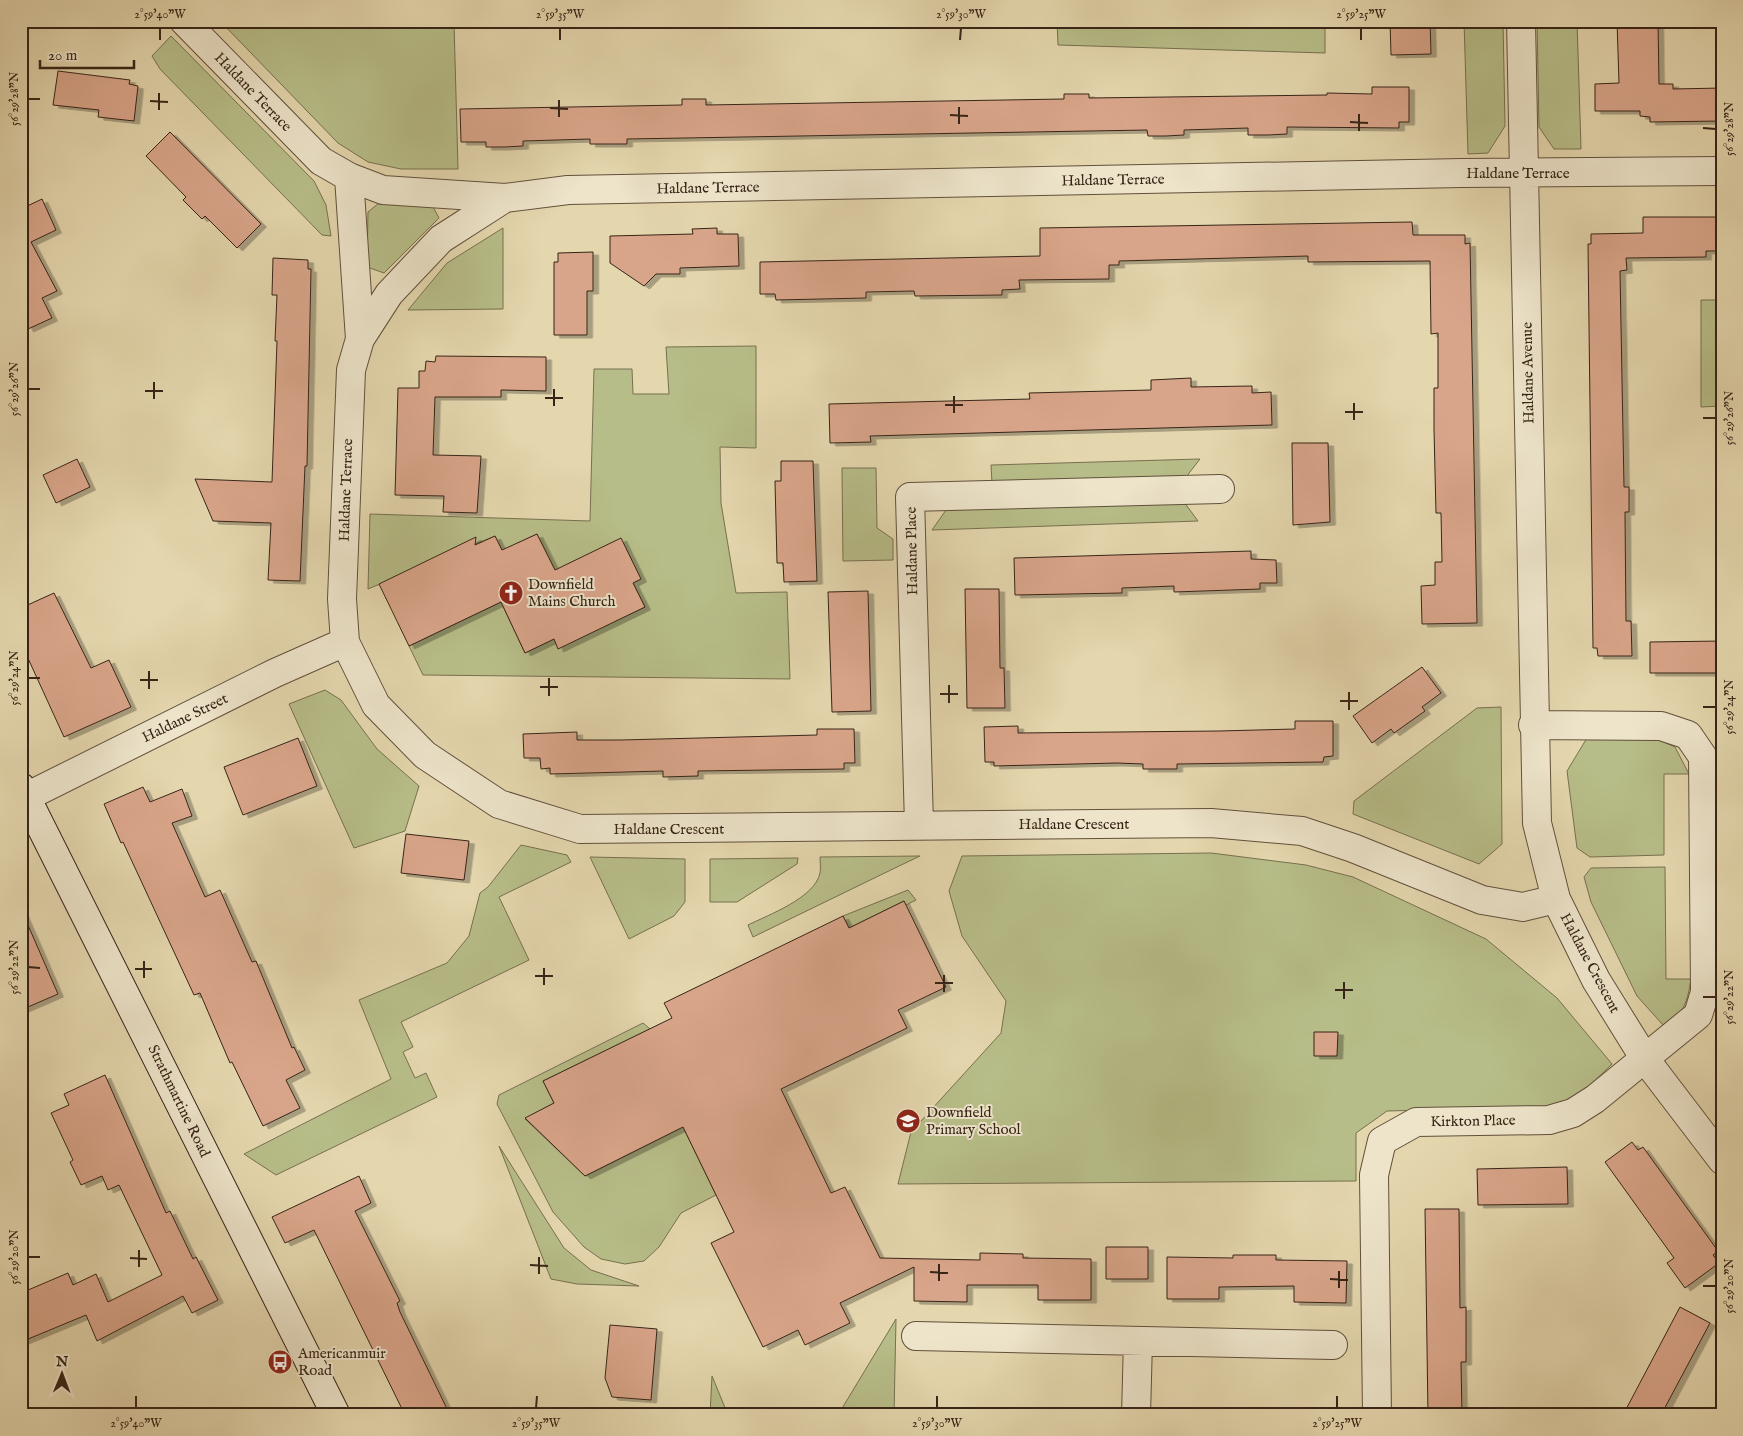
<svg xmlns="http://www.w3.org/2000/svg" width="1743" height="1436" viewBox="0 0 1743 1436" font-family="'IM FELL English',serif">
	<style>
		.green { fill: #b7bd88; stroke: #777050 }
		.building { fill: #d9a58a; stroke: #372417; filter: url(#shadow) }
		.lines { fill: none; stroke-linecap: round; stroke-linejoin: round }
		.street-casing { stroke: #62503c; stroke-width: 30 }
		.secondary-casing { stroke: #372417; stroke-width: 30 }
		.street { stroke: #ede4ca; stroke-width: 28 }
		.secondary { stroke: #ede4ca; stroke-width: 28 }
		.ticks { fill: none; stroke: #372417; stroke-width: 2 }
		.labels { text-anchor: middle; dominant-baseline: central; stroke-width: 4; stroke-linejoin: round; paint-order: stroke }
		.street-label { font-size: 15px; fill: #372417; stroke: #ede4ca }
		.poi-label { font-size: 15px; fill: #372417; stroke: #ede4ca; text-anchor: start }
		.neatline { fill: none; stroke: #372417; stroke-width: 2 }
		.ticks-label { font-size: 12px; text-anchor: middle; fill: #372417 }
	</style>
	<defs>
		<filter id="shadow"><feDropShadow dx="5.5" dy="3" stdDeviation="0" flood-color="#0004"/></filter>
	</defs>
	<rect width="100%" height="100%" fill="#e4d6ad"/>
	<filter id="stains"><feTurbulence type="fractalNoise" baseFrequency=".004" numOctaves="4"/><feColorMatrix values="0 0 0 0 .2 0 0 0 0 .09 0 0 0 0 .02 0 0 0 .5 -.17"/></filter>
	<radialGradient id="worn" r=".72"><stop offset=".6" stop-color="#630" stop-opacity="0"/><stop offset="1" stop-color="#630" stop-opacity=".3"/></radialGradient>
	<path class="green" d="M 220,21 L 454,23 L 458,169 L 401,169 L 368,162 L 338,143 Z
		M 1057,21 L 1325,21 L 1325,53 L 1058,45 Z
		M 1464,21 L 1503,21 L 1505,126 L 1488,153 L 1468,154 Z
		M 1537,21 L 1577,21 L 1581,149 L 1554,149 L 1539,127 Z
		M 171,36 L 314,181 L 326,205 L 331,236 L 322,235 L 160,69 L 152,56 Z
		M 379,203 L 432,205 L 439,218 L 384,273 L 367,267 L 368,212 Z
		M 503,228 L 503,309 L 408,310 L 447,263 Z
		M 1701,300 L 1721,300 L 1722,406 L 1701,407 Z
		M 756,346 L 756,448 L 720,447 L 721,503 L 736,593 L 787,592 L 790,679 L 423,675 L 409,646 L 501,602 L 525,653 L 554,639 L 558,648 L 645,607 L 633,583 L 640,579 L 555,570 L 537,534 L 516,544 L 522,556 L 508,563 L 495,536 L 368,589 L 370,514 L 590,521 L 594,369 L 632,369 L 633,394 L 669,394 L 666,347 Z
		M 1200,459 L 1186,477 L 992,483 L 991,465 Z
		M 842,468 L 876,468 L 877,528 L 893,539 L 893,560 L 843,561 Z
		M 1184,502 L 1198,521 L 932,530 L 946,510 Z
		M 325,690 L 341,700 L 377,749 L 419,786 L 405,831 L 354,848 L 289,704 Z
		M 1501,707 L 1502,844 L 1479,864 L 1353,814 L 1354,801 L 1477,708 Z
		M 1587,738 L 1654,738 L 1675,747 L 1689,774 L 1664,774 L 1664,855 L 1590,857 L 1577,848 L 1567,771 Z
		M 521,845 L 567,855 L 571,862 L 499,897 L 529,960 L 401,1022 L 413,1047 L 403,1052 L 415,1078 L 426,1073 L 437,1097 L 276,1175 L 244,1154 L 391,1079 L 359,1000 L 447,963 L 469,936 L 480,893 L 488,887 Z
		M 1211,853 L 1306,865 L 1353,877 L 1486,939 L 1557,998 L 1612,1064 L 1580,1095 L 1552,1107 L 1387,1111 L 1356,1133 L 1356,1181 L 898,1184 L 911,1132 L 1001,1033 L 1006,1001 L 962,936 L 949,891 L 962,856 Z
		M 920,856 L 897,867 L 753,937 L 748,925 C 768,915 815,898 820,873 C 821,868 820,862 820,857 Z
		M 590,857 L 685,859 L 685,902 L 674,916 L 629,939 Z
		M 798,858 L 797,864 L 737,902 L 710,902 L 710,859 Z
		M 1665,867 L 1666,979 L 1691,979 C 1687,1003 1685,1013 1663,1025 L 1637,996 L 1591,902 L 1584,877 L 1591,868 Z
		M 908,890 L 916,900 L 906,905 L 904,901 L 849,928 L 843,916 Z
		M 643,1023 L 650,1029 L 543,1081 L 554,1103 L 525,1119 L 585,1176 L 683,1127 L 716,1195 L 681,1213 L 659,1247 L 644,1261 L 625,1264 L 601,1259 L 584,1247 L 553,1212 L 497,1104 L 499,1095 Z
		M 499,1146 L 564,1248 L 591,1270 L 639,1286 L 577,1284 L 551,1279 Z
		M 896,1319 L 894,1415 L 838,1415 Z
		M 712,1376 L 728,1415 L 710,1415 Z"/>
	<path class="building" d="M 1390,21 L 1430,21 L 1431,54 L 1391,55 Z
		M 1617,21 L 1658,21 L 1659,84 L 1673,84 L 1673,89 L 1722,88 L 1722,121 L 1650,122 L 1650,117 L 1640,116 L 1640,111 L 1595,111 L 1595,84 L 1619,83 Z
		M 58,71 L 130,80 L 129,84 L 138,86 L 134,121 L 98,117 L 99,110 L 53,105 Z
		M 1372,87 L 1409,87 L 1409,122 L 1399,122 L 1399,128 L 1287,127 L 1287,134 L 1268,135 L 1248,135 L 1248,128 L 1184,130 L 1184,135 L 1166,136 L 1148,136 L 1147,130 L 627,139 L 627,144 L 590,144 L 590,139 L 523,141 L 523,146 L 504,147 L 486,147 L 486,142 L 461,142 L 460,109 L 682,105 L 682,99 L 706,99 L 706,105 L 1064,99 L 1064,94 L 1089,94 L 1089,98 L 1327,95 L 1327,93 L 1372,94 Z
		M 170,132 L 261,224 L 237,248 L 205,216 L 202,219 L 183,200 L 186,197 L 146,156 Z
		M 42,199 L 56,230 L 31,242 L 57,291 L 42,298 L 52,318 L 28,329 L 21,316 L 21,209 Z
		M 1643,217 L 1722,217 L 1722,251 L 1706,251 L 1706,257 L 1626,258 L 1627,270 L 1620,271 L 1624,487 L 1629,487 L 1629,512 L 1625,512 L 1626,621 L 1631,621 L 1632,656 L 1598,656 L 1597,648 L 1593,648 L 1588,244 L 1591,244 L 1591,234 L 1643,233 Z
		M 1412,222 L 1413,235 L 1465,235 L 1465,244 L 1470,243 L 1477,623 L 1422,624 L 1421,586 L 1435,585 L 1435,562 L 1442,562 L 1441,513 L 1436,513 L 1434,429 L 1434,388 L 1438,388 L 1438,333 L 1431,334 L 1430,261 L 1308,262 L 1308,256 L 1119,261 L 1119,265 L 1109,265 L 1109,279 L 1019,280 L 1020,289 L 1002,290 L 1002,295 L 915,296 L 914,291 L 866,292 L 866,298 L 776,300 L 775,294 L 760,294 L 760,262 L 1040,256 L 1040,228 Z
		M 717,228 L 717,234 L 738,234 L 739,266 L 680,268 L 680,274 L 656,274 L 644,286 L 610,263 L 610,236 L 693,234 L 692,229 Z
		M 593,252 L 593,291 L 587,291 L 587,335 L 554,335 L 554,262 L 558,262 L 558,253 Z
		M 273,258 L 308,260 L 308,269 L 311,269 L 307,466 L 305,466 L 300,581 L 268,580 L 271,523 L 213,521 L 195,479 L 272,482 L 277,341 L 275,341 L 277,295 L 272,295 Z
		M 436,356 L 546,357 L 546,391 L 501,390 L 501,397 L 435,397 L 433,455 L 481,456 L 477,513 L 443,512 L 444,496 L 395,495 L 398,388 L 419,388 L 419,371 L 425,371 L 426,361 L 435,362 Z
		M 1191,378 L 1191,387 L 1252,386 L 1252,393 L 1271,392 L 1272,425 L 870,436 L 871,442 L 830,443 L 829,404 L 1030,399 L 1029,393 L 1151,390 L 1151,380 Z
		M 1292,443 L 1328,443 L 1330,522 L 1293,525 Z
		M 77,459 L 90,487 L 56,503 L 43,475 Z
		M 781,461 L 813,461 L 817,581 L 784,582 L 783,563 L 777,563 L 775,481 L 781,481 Z
		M 537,534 L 555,570 L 621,538 L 641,579 L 633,583 L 645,607 L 558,649 L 554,639 L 525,653 L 501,602 L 409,646 L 379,584 L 476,537 L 475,545 L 495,536 L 502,550 Z
		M 1251,551 L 1251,559 L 1276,560 L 1277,583 L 1260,583 L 1260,589 L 1174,592 L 1174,586 L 1122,588 L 1122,593 L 1015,595 L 1014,558 Z
		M 965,589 L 999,589 L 1000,668 L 1004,668 L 1005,708 L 967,708 Z
		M 868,591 L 871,711 L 832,712 L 828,592 Z
		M 54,593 L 91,668 L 109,660 L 131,707 L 64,737 L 21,643 L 21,608 Z
		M 1722,641 L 1722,673 L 1650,673 L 1650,642 Z
		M 1422,667 L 1441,693 L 1422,707 L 1425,711 L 1394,733 L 1391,729 L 1372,743 L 1353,716 Z
		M 1295,721 L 1333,721 L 1333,756 L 1324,757 L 1323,762 L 1177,764 L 1177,769 L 1143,769 L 1143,764 L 1117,763 L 994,766 L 994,762 L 985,762 L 984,727 L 1018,726 L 1018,733 L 1219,731 L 1295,729 Z
		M 817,729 L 854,729 L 855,763 L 844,763 L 844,769 L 698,771 L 698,776 L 663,777 L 663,771 L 550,774 L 550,768 L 541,769 L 540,758 L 524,758 L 523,734 L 577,732 L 577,740 L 621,740 L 817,735 Z
		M 298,738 L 317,786 L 243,815 L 224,767 Z
		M 143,787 L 150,802 L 182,789 L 192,816 L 172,823 L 205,897 L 220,890 L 252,962 L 256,961 L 292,1048 L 294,1047 L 305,1070 L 286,1080 L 300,1108 L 263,1126 L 232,1062 L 230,1063 L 200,993 L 194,995 L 123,842 L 121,843 L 104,804 Z
		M 406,834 L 469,841 L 464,880 L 401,873 Z
		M 904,901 L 946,987 L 898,1010 L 907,1028 L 781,1089 L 831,1193 L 845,1187 L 880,1258 L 980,1260 L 980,1253 L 1023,1254 L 1023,1258 L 1091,1259 L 1091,1300 L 1038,1300 L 1038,1285 L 967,1285 L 967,1302 L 914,1301 L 914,1267 L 840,1303 L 850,1323 L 805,1345 L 798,1330 L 763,1347 L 711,1243 L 734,1232 L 683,1127 L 585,1176 L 525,1118 L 554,1103 L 543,1081 L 672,1018 L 664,1003 L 843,916 L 849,928 Z
		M 21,909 L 58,994 L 21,1010 Z
		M 1314,1032 L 1338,1032 L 1337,1056 L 1314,1056 Z
		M 105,1075 L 166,1213 L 170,1211 L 193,1259 L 196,1257 L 218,1300 L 192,1313 L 183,1296 L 97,1341 L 86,1315 L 21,1342 L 21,1293 L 68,1273 L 73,1285 L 96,1274 L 108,1302 L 162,1275 L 119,1185 L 108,1190 L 102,1176 L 81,1185 L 70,1162 L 73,1160 L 51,1113 L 69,1105 L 64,1094 Z
		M 1632,1142 L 1638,1150 L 1643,1147 L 1718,1251 L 1713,1255 L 1719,1263 L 1685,1288 L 1667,1263 L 1674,1258 L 1605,1162 Z
		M 1567,1167 L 1568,1204 L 1478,1205 L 1477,1169 Z
		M 359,1176 L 371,1203 L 355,1211 L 400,1301 L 397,1303 L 400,1312 L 450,1415 L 405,1415 L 314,1230 L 285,1243 L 272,1217 Z
		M 1425,1209 L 1459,1209 L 1460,1308 L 1466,1307 L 1466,1362 L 1461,1362 L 1462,1415 L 1428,1415 Z
		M 1106,1247 L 1148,1247 L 1148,1279 L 1106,1279 Z
		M 1233,1255 L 1276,1255 L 1276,1260 L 1347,1261 L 1346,1303 L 1294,1302 L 1294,1286 L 1219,1287 L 1219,1299 L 1167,1299 L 1167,1257 L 1233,1258 Z
		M 1680,1307 L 1710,1323 L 1661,1415 L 1623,1415 Z
		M 610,1325 L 657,1329 L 651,1400 L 612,1397 L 605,1378 Z"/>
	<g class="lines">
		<defs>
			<path id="street" d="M 184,21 L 321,161 L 349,177 L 383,190 L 505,198
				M 1521,21 L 1537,823 L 1556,899
				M 1722,171 L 1462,173 L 568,190 L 505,198 L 441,239 L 389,294 L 360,339 L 351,370 L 342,599 L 345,642 L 376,705 L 425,755 L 499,804 L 580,829 L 1211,823 L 1302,831 L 1353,848 L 1482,900 L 1523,907 L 1556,899 L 1596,980 L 1645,1059 L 1722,1160
				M 349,177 L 360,339
				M 26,797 L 275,673 L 345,642
				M 919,825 L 910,497 L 1220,489
				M 916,1336 L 1333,1345
				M 1136,1415 L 1138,1341
				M 1377,1415 L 1374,1175 L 1382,1141 L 1416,1122 L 1549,1120 L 1573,1113 L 1595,1099 L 1698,1015 L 1705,992 L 1703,757 L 1688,735 L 1661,726 L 1533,725"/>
			<path id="secondary" d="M 21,787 L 336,1415"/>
		</defs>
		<use href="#street" class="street-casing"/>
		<use href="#secondary" class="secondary-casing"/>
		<use href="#street" class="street"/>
		<use href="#secondary" class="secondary"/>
	</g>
	<path class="ticks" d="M 160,40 L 160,28M 560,40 L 560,28M 960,40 L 961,28M 1361,40 L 1361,28M 28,99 L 40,99M 150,101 L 168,102M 550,108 L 568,109M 159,110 L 159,93M 950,115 L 968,116M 559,117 L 559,100M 1350,122 L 1368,123M 959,124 L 959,107M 1703,128 L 1716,129M 1359,131 L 1359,114M 28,389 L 40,389M 145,391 L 163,391M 545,398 L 563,398M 154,399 L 154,382M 945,405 L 963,405M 554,406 L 554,389M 1345,412 L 1363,412M 954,413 L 954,396M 1703,418 L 1716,418M 1354,420 L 1354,403M 28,678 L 40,678M 140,680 L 158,680M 540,687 L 558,687M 149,689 L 149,671M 940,694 L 958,694M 549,696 L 549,678M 1340,701 L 1358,701M 949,703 L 949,685M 1703,707 L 1716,707M 1349,710 L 1349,692M 28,967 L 40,968M 135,969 L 152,969M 535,976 L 553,976M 144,978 L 144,961M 935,983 L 953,983M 544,985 L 544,968M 1335,990 L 1353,990M 944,992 L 944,975M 1703,997 L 1716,997M 1344,999 L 1344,982M 28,1257 L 40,1257M 130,1258 L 147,1259M 530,1265 L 548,1266M 139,1267 L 139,1250M 930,1272 L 948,1273M 539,1274 L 539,1257M 1330,1279 L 1348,1280M 939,1281 L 939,1264M 1703,1286 L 1716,1286M 1339,1288 L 1339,1271M 136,1408 L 136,1396M 536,1408 L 537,1396M 937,1408 L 937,1396M 1337,1408 L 1337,1396"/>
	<defs>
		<symbol id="church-disc" viewBox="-11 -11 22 22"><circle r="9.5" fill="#8f2418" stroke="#ede4ca"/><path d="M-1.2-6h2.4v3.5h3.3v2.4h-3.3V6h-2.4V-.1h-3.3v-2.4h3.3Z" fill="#fff"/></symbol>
		<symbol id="school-disc" viewBox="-11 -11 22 22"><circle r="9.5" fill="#8f2418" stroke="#ede4ca"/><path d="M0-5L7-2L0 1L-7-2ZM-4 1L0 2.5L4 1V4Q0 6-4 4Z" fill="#fff"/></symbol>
		<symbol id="bus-disc" viewBox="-11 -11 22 22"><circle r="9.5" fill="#8f2418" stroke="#ede4ca"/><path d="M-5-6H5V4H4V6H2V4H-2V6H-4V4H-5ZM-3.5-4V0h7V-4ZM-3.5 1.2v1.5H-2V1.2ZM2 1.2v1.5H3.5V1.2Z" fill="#fff"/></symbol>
	</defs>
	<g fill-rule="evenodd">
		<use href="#church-disc" x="497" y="579" width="28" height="28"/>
		<use href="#school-disc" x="894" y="1107" width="28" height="28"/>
		<use href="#bus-disc" x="266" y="1348" width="28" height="28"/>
	</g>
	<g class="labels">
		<g class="street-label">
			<text transform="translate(253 92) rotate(46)">Haldane Terrace</text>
			<text x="1518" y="173">Haldane Terrace</text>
			<text transform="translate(1113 180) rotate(-1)">Haldane Terrace</text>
			<text transform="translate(708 188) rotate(-1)">Haldane Terrace</text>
			<text transform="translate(1528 373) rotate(-91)">Haldane Avenue</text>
			<text transform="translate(346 490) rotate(-88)">Haldane Terrace</text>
			<text transform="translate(912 551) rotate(-91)">Haldane Place</text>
			<text transform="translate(185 718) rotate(-26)">Haldane Street</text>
			<text x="1074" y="824">Haldane Crescent</text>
			<text x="669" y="829">Haldane Crescent</text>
			<text transform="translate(1590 963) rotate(62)">Haldane Crescent</text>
			<text transform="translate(179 1101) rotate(64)">Strathmartine Road</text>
			<text transform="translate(1473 1121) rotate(-1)">Kirkton Place</text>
		</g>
		<g class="poi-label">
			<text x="528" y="584">Downfield<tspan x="528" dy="17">Mains Church</tspan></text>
			<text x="926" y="1112">Downfield<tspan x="926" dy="17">Primary School</tspan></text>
			<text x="298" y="1353">Americanmuir<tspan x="298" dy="17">Road</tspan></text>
		</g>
	</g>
	<rect width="1743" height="1436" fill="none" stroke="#e4d6ad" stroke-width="55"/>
	<g transform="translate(62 1374) rotate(1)" stroke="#ede4ca" stroke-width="4" paint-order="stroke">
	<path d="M0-4L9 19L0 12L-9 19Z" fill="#372417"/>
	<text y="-8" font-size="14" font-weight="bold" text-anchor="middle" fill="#372417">N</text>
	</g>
	<path d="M40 60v8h94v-8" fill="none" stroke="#372417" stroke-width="2.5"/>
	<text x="48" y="60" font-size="15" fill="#372417" stroke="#ede4ca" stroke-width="4" paint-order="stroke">20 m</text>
	<rect x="28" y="28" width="1688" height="1380" class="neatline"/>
	<g class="ticks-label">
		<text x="160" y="18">2°59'40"W</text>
		<text x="560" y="18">2°59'35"W</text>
		<text x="961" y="18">2°59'30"W</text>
		<text x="1361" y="18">2°59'25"W</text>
		<text transform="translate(14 99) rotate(-90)" y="4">56°29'28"N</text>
		<text transform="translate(1729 129) rotate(-90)" y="4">56°29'28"N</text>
		<text transform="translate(14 389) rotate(-90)" y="4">56°29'26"N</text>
		<text transform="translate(1729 418) rotate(-90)" y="4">56°29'26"N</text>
		<text transform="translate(14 678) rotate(-90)" y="4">56°29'24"N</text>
		<text transform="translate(1729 707) rotate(-90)" y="4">56°29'24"N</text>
		<text transform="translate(14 967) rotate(-90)" y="4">56°29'22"N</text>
		<text transform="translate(1729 997) rotate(-90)" y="4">56°29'22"N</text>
		<text transform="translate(14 1257) rotate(-90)" y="4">56°29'20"N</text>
		<text transform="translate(1729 1286) rotate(-90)" y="4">56°29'20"N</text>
		<text x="136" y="1427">2°59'40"W</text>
		<text x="536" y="1427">2°59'35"W</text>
		<text x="937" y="1427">2°59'30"W</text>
		<text x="1337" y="1427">2°59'25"W</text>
	</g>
	<rect width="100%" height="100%" filter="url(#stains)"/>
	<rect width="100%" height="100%" fill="url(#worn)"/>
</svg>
